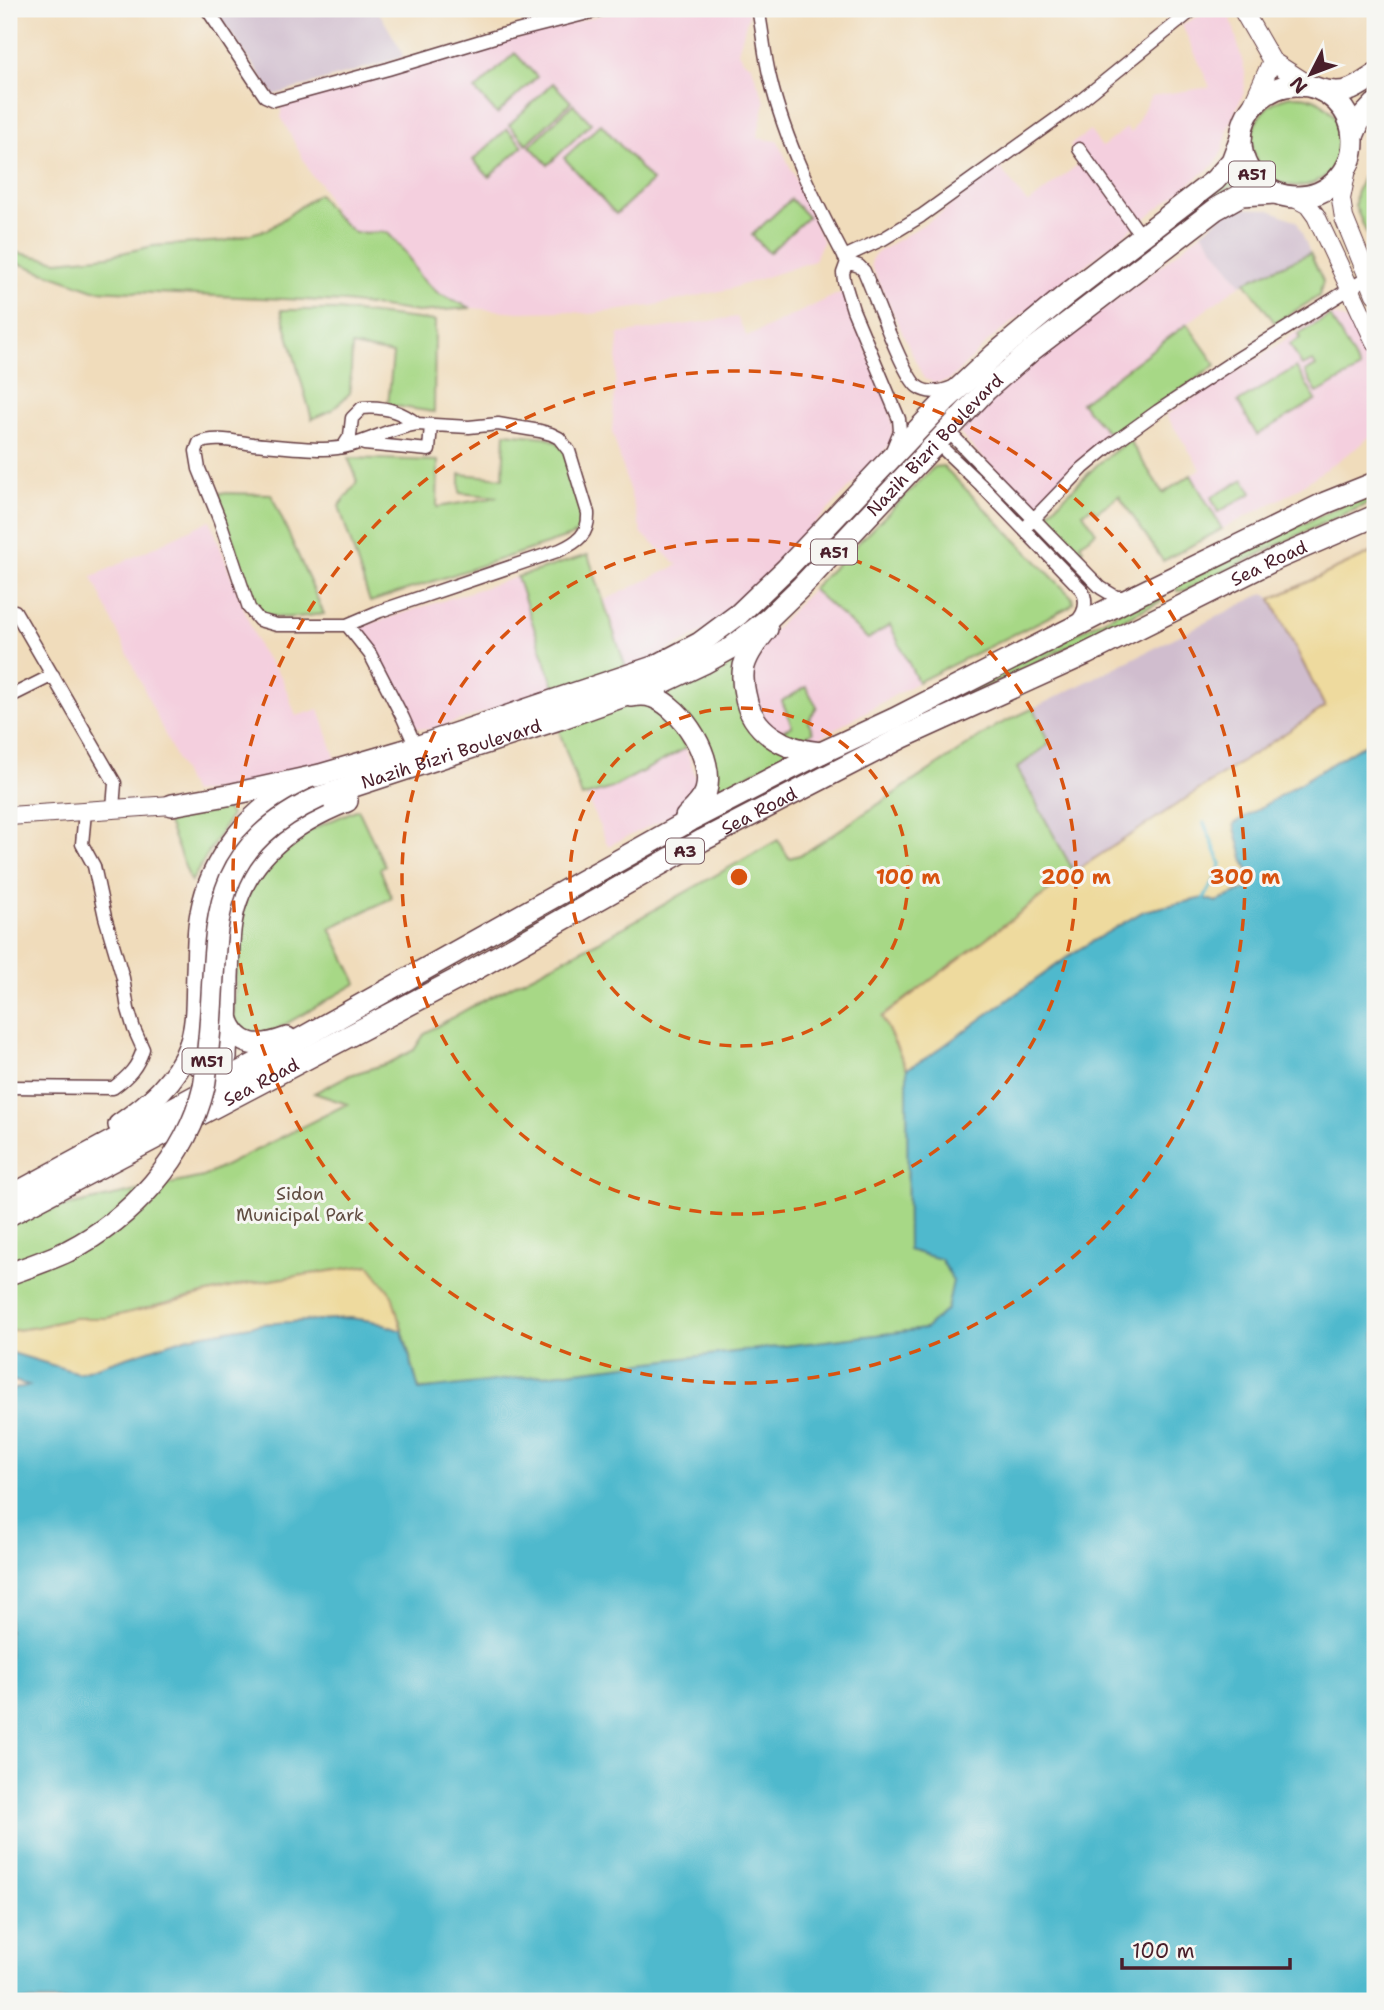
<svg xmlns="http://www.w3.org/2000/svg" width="1384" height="2010" viewBox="0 0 1384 2010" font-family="'Shantell Sans',sans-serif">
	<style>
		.built { fill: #f4cfde }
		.industrial { fill: #d0bdce }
		.green { fill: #a7d886; stroke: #787c58; stroke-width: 2 }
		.sand { fill: #eeda9e; stroke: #9c7c64; stroke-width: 2 }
		.water { fill: #4fb9cd; stroke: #4c6c7c; stroke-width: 2 }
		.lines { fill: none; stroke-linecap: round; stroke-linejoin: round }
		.stream { stroke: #4fb9cd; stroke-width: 3.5 }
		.street-casing { stroke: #633b41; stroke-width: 15 }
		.secondary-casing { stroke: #633b41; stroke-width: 20 }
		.highway-casing { stroke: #633b41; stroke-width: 24 }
		.street { stroke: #fff; stroke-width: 12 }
		.secondary { stroke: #fff; stroke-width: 18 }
		.highway { stroke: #fff; stroke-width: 21 }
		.highway-bridge-casing { stroke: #633b41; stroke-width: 24; stroke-linecap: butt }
		.highway-bridge { stroke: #fff; stroke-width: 21 }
		.ring { fill: none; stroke: #d8530f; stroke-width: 3.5; stroke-dasharray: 12 9 }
		.labels { text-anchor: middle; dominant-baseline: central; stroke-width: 6; stroke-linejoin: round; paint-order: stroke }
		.shield { fill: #f6f6f2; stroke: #7e6067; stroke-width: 2 }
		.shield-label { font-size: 16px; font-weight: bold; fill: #4a1f2b }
		.street-label { font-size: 18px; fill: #4a1f2b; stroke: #f6f6f2 }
		.park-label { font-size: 18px; fill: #614d42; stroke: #f6f6f2 }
		.centre { fill: #d8530f; stroke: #f6f6f2; stroke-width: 3.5 }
		.ring-label { font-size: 21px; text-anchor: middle; font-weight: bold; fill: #d8530f; stroke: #f6f6f2; stroke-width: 6; stroke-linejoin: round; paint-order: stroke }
	</style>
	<rect width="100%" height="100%" fill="#f6f6f2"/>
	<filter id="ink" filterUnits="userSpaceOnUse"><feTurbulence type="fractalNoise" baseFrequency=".0143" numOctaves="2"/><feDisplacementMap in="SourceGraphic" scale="14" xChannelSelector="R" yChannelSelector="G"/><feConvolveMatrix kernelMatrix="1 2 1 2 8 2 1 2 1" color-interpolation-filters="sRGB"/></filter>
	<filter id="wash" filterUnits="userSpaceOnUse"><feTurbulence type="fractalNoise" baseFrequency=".00686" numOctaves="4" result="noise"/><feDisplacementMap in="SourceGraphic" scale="28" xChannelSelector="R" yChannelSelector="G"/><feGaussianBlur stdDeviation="1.57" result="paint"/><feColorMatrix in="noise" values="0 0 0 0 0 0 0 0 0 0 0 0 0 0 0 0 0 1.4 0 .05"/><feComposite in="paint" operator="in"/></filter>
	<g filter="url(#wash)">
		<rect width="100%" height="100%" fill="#f0dcbb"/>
		<path class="built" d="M 622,9 L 750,9 L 738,52 L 743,60 L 751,65 L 765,102 L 757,138 L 778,141 L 792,171 L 823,241 L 814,261 L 730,289 L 651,306 L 590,314 L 565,311 L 519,312 L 471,308 L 439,294 L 420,277 L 406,253 L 387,232 L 355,233 L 336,217 L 320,183 L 312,176 L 281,117 L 281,103 Z
			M 1211,9 L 1227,9 L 1234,29 L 1245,72 L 1244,92 L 1228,129 L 1223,150 L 1215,164 L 990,340 L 949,381 L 935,383 L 924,379 L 871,266 L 872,258 L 875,254 L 940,214 L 999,166 L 1028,204 L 1081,162 L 1070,145 L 1090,131 L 1102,147 L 1126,128 L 1131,133 L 1151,96 L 1210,87 L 1182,25 Z
			M 1202,232 L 1241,284 L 1118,374 L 1081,403 L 1113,438 L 1034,512 L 959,433 L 1008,382 L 1053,345 L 1143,280 Z
			M 844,291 L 890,409 L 893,427 L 891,442 L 882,454 L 736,606 L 701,633 L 650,660 L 626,668 L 605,600 L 678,565 L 642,534 L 612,431 L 619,334 L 737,317 L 747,337 Z
			M 1331,314 L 1344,319 L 1356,330 L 1375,376 L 1375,432 L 1359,446 L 1290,494 L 1222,529 L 1191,475 L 1201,469 L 1166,415 L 1260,357 L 1315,319 Z
			M 210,520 L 260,650 L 282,678 L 296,716 L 319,709 L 336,760 L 242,787 L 192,793 L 92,577 Z
			M 517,577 L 555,690 L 429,730 L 415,727 L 407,716 L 359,627 Z
			M 812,589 L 868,639 L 890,625 L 918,682 L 811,743 L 772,736 L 749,682 L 752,654 Z
			M 686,748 L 698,784 L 694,805 L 608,846 L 587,797 L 612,788 Z"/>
		<path class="industrial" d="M 214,9 L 377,9 L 400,48 L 403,57 L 274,95 Z
			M 1231,208 L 1267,209 L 1297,221 L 1310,253 L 1241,284 L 1202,232 Z
			M 1264,593 L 1271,599 L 1325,707 L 1074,872 L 1017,767 L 1049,744 L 1034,708 Z"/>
		<path class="green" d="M 515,53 L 537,77 L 497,114 L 475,90 Z
			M 553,83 L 571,102 L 527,144 L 509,125 Z
			M1252 141a45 45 0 1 1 90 0a45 45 0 1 1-90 0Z
			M 573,104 L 591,123 L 548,165 L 530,146 Z
			M 601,124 L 652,181 L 616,214 L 564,158 Z
			M 507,129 L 523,146 L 489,177 L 473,160 Z
			M 1375,148 L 1375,246 L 1370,241 L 1355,206 L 1356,194 Z
			M 1237,170 L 1242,180 L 1238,185 L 1232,186 L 1194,212 L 1121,269 L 757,620 L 752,614 L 987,370 Z
			M 318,194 L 336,217 L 355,233 L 387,232 L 406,253 L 420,277 L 439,294 L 471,308 L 418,312 L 345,302 L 94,290 L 9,260 L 9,251 L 58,261 L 108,256 L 153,246 L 225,241 L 269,229 Z
			M 791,199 L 808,217 L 769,253 L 752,235 Z
			M 1310,253 L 1323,281 L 1319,296 L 1275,323 L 1245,282 Z
			M 281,310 L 337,310 L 435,321 L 434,412 L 388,405 L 393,354 L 352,346 L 350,393 L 332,410 L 312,419 Z
			M 1330,316 L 1360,369 L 1317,393 L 1305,372 L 1316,366 L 1313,361 L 1302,366 L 1290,344 L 1300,338 L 1298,334 Z
			M 1187,324 L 1216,365 L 1113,438 L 1081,403 Z
			M 1296,367 L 1316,400 L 1257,435 L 1238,402 Z
			M 505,433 L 546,437 L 557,442 L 565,451 L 585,514 L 581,531 L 571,536 L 370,602 L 339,506 L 357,483 L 354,471 L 348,458 L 438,461 L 437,507 L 498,497 L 460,493 L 460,474 L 503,478 Z
			M 1129,440 L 1163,493 L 1191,475 L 1222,529 L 1163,561 L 1119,496 L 1096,512 L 1092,507 L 1083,513 L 1096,532 L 1080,544 L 1083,549 L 1077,555 L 1042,519 L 1098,464 Z
			M 943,466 L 1072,597 L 1073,603 L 1069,607 L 918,682 L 890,625 L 868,639 L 812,589 L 934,467 Z
			M 1244,479 L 1252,493 L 1218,512 L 1211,497 Z
			M 1375,490 L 1375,501 L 1323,523 L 1186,590 L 1177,591 L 1175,585 Z
			M 217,493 L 271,494 L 324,614 C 303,616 270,624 255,607 Z
			M 588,555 L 626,668 L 555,690 L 517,577 Z
			M 1159,592 L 1163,596 L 1161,601 L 907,725 L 738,811 L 508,938 L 503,937 L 734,805 Z
			M 741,652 L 735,682 L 790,753 L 713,793 L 660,693 L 702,676 Z
			M 806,687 L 817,707 L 808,721 L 813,732 L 803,738 L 803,743 L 772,736 L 792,726 L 782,701 Z
			M 642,701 L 659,708 L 672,724 L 686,748 L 612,788 L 582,797 L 558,728 Z
			M 1034,708 L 1049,744 L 1017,768 L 1074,872 L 882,1017 L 907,1069 L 908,1250 L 941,1259 L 954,1281 L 947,1309 L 925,1329 L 447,1388 L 419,1389 L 400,1321 L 369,1265 L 245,1284 L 107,1318 L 74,1318 L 38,1327 L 9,1331 L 9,1222 L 20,1216 L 203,1177 L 347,1104 L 314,1093 L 347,1076 L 389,1063 L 414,1050 L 425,1033 L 471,1007 L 599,941 L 778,840 L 789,858 L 803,854 L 998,725 Z
			M 207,807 L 222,807 L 231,815 L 191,882 L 164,813 Z
			M 358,809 L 385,866 L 380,869 L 392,898 L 330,928 L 357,983 L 270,1033 L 255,1039 L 233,1025 L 238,927 L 249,888 L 290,841 L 319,826 Z"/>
		<path class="sand" d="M 1375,551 L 1375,740 L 1356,749 L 1234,824 L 1244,861 L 1256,885 L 1216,902 L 1203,898 L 1144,911 L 1076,951 L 931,1055 L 907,1069 L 882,1017 L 1074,872 L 1325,707 L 1271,599 Z
			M 369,1265 L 392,1295 L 402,1331 L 372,1321 L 350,1318 L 262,1324 L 189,1337 L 78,1373 L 9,1352 L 9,1331 L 38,1327 L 74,1318 L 107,1318 L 245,1284 Z"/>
		<path class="water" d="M 1375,740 L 1375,2001 L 9,2001 L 9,1391 L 29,1385 L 9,1380 L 9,1352 L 78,1373 L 189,1337 L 262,1324 L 350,1318 L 372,1321 L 402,1331 L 419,1390 L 925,1329 L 947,1309 L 953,1281 L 941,1259 L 908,1250 L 907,1069 L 931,1055 L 1076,951 L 1144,911 L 1204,898 L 1216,902 L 1255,885 L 1244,861 L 1234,824 L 1356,749 Z"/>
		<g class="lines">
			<path class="stream" d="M 1204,898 L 1218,875 L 1221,864 L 1204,823"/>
		</g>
	</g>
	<g filter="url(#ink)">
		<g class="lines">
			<defs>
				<path id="street" d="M 207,9 L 265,96 L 274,100 L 388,69 L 501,35 L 604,9
					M 758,9 C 763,32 764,55 770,78 C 785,142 816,204 847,262 L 859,266 L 864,271 C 874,293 903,377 918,387 C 929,395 944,391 955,386
					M 1079,149 L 1142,237
					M 844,257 L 883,239 L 921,216 L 1074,106 L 1194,9
					M 847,262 L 843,273 L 844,281 L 853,310 L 899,419 L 900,431 L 893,448
					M 417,424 L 469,427 L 498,424 L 540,431 L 551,434 L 559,438 L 569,451 L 588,513 C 589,534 578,542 560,550 L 380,611 L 347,625 L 277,625 L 259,620 L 249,608 L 220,521 L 199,469 L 196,451 L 199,443 C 215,436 237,442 253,444 C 276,446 300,449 323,449 C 360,449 383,429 417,424 Z
					M 947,430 L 1101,588 L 1116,597 L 1129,597
					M 936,442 L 981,485 L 1082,590 C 1088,603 1085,614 1075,623
					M 364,444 L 429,450 L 431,425
					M 343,447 L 350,436 L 352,418 L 362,408 C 383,406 401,411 417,424
					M 1024,529 L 1083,468 L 1112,444 L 1158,411 L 1234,361 L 1375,273
					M 15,611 L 115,783 L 113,808
					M 347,625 L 370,654 L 403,718 L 416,747
					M 9,697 L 53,675
					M 9,1087 L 113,1088 C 128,1077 138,1067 143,1049 L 134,1029 L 128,1009 L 123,978 L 105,917 L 94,866 L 82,844 L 85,812"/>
				<path id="secondary" d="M 1242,9 L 1272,61 L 1312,87
					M 1250,110 L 1272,61
					M 1347,169 L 1341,199 L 1344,218 L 1375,294
					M 1293,197 L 1308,205 L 1316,216 L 1375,342
					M 9,816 L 172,805"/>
				<g id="highway">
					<circle cx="1297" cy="141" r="56"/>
					<path d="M 1321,90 C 1346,96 1354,89 1375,75"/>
					<path d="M 1353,136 L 1360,120 L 1375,104"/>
					<path d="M 767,629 C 758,640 748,652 744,666 C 742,675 743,685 745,694 C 751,732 785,750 821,753"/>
					<path d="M 631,696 C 638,695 646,694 653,697 C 683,708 715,759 706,791 C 703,801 694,809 686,817"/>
					<path id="s1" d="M 320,797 L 562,718 L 666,681 L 704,663 L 731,648 L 768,619 L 802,586 L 986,390 L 1032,350 L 1216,209 L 1241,195 L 1276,193"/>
					<path d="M 172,805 L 233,794 L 320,775 L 416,747 L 656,666 L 700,643 L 739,614 L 786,569 L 946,400 L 995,354 L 1066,295 L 1215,180 L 1232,161 L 1241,137"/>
					<path d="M 227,1018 C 238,1049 260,1048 287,1038"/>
					<path d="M 195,1059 L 199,1065 C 210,1069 220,1066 226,1057 C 227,1030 228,1003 228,977 C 229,959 228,941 231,923 C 241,860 291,823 347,801"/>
					<path d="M 119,1125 C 149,1104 176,1082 189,1047 C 198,1024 196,996 197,972 C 198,952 197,932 201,913 C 211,858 250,810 299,786"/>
					<path d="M 9,1197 L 277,1052 L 691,820 L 821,753 L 894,719 L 1133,597 L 1325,503 L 1375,483"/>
					<path id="s2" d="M 9,1215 L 465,975 L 703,840 L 831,774 L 903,737 L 1086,654 L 1276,559 L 1375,516"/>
				</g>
			</defs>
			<use href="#street" class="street-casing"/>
			<use href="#secondary" class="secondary-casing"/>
			<use href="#highway" class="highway-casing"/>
			<use href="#street" class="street"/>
			<use href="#secondary" class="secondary"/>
			<use href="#highway" class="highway"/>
			<defs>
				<path id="highway-bridge" d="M 9,1274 C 28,1267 49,1260 68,1251 C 132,1218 187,1158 204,1087 C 207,1072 207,1055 209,1039 C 219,929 201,852 320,797"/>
			</defs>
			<use href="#highway-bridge" class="highway-bridge-casing"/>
			<use href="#highway-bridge" class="highway-bridge"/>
		</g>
	</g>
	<g class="ring">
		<circle cx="739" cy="877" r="169"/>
		<circle cx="739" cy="877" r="337"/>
		<circle cx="739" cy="877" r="506"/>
	</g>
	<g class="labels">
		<g class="shield">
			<rect x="1229" y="161.5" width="46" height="25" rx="5"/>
			<rect x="811" y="539.5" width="46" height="25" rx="5"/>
			<rect x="666" y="838.5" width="38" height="25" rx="5"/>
			<rect x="182.5" y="1048.5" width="49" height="25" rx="5"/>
		</g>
		<g class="shield-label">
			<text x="1252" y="174">A51</text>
			<text x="834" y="552">A51</text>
			<text x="685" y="851">A3</text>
			<text x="207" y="1061">M51</text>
		</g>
		<g class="street-label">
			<text stroke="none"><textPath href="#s1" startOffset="726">Nazih Bizri Boulevard</textPath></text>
			<text stroke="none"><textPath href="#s2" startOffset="1419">Sea Road</textPath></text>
			<text stroke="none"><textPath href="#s1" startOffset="138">Nazih Bizri Boulevard</textPath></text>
			<text stroke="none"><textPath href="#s2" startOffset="852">Sea Road</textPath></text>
			<text stroke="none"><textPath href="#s2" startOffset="285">Sea Road</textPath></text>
		</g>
		<g class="park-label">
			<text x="300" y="1194">Sidon<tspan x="300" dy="21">Municipal Park</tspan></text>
		</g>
	</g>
	<circle cx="739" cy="877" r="10" class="centre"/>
	<g class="ring-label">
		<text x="908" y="884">100 m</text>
		<text x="1076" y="884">200 m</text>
		<text x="1245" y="884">300 m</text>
	</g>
	<rect width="1384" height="2010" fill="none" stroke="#f6f6f2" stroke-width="35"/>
	<g transform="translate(1311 74) rotate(228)" stroke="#f6f6f2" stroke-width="5" paint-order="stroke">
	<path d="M0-5L12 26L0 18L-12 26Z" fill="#4a1f2b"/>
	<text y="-10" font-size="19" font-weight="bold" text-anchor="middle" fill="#4a1f2b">N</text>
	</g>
	<path d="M1122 1958v10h168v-10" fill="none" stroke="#4a1f2b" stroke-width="3.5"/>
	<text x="1132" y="1958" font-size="21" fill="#4a1f2b" stroke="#f6f6f2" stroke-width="5" paint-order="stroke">100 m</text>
</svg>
